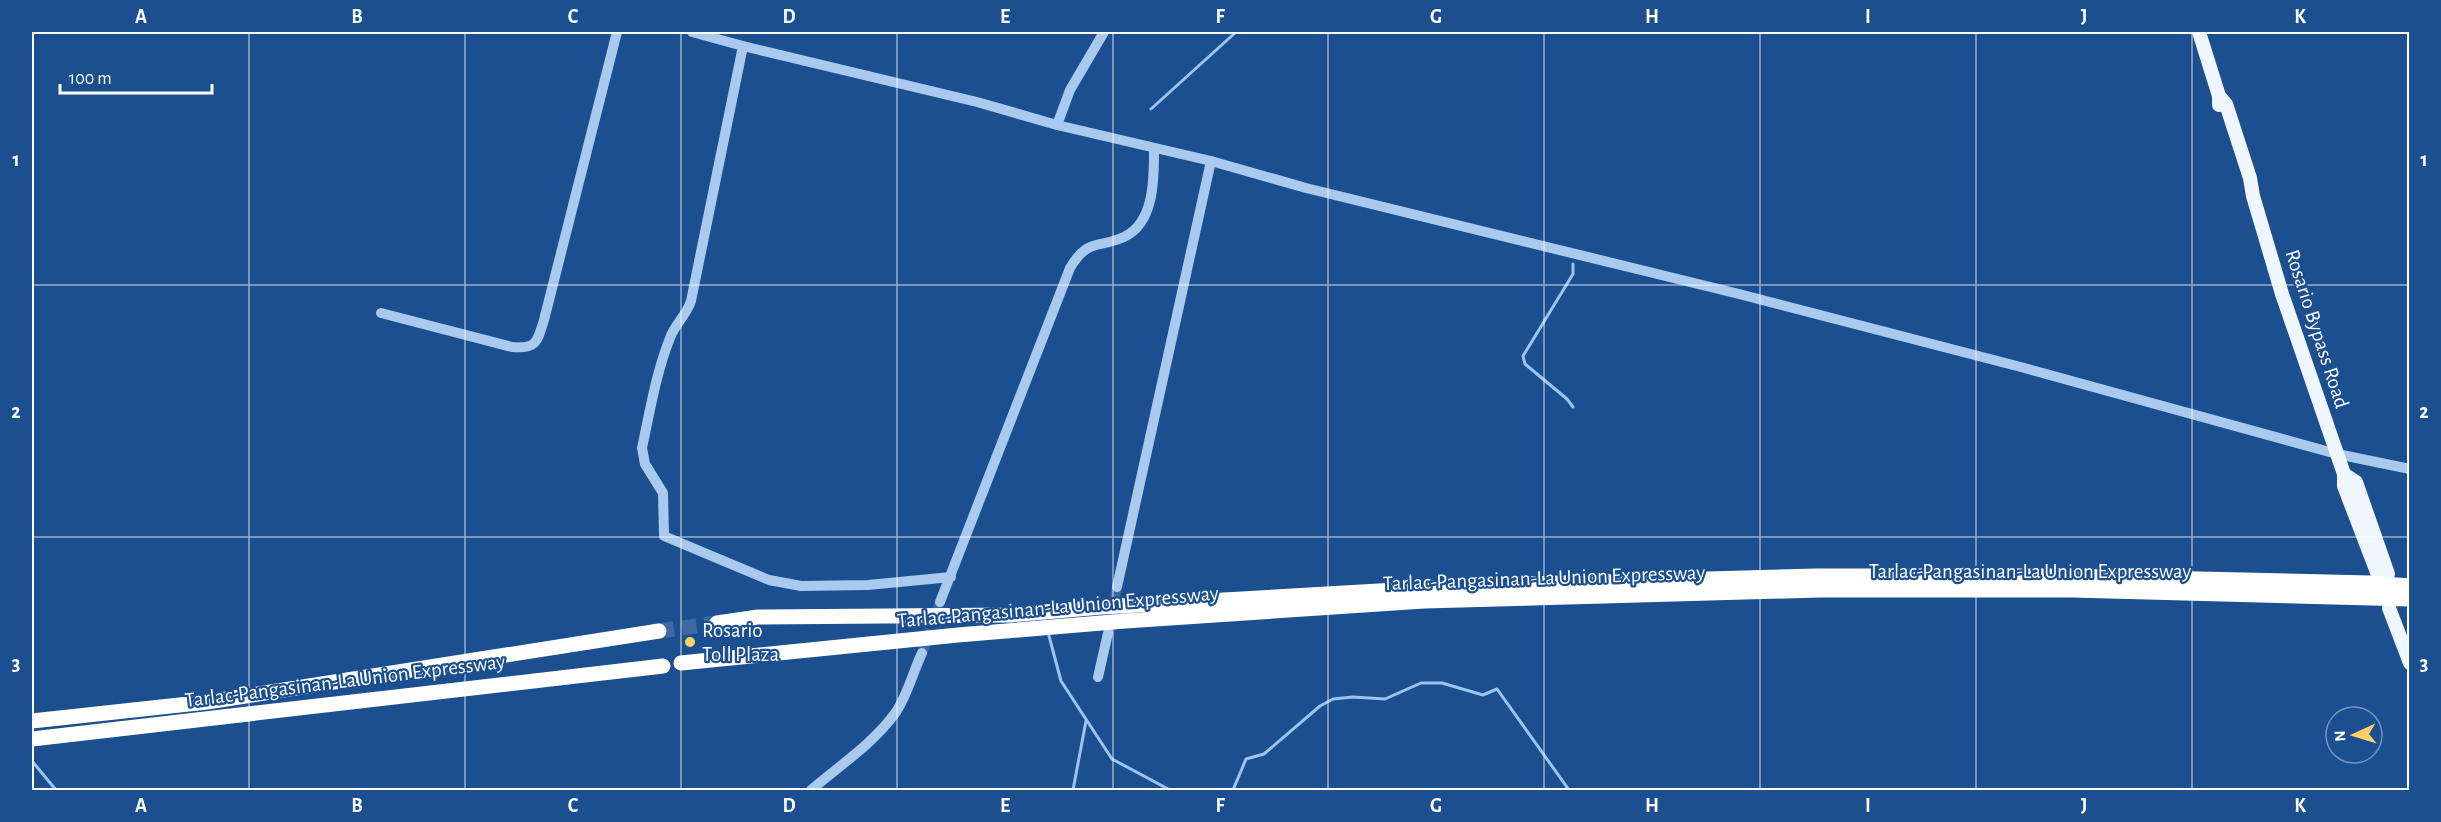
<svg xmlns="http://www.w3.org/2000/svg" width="2441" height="822" viewBox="0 0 2441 822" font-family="'Alegreya Sans',sans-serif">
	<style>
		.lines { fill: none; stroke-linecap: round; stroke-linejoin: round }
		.stream { stroke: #9cc4f0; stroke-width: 3 }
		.minor-tunnel { stroke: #3d69a0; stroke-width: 10; stroke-dasharray: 10 5; stroke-linecap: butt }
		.highway-tunnel { stroke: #3d69a0; stroke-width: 15; stroke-dasharray: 15 8; stroke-linecap: butt }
		.minor { stroke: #a9c9ee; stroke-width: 10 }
		.major { stroke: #f0f6ff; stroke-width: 14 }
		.highway { stroke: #fff; stroke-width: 15 }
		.grid { fill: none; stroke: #fff; stroke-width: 1.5; stroke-opacity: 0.55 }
		.poi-dot { fill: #ffd166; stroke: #1b4f8f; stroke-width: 2 }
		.labels { text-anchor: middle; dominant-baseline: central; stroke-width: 4.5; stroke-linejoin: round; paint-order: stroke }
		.street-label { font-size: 21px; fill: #fff; stroke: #1b4f8f }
		.poi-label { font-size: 21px; fill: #fff; stroke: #1b4f8f; text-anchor: start }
		.neatline { fill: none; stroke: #fff; stroke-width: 2 }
		.grid-label { font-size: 20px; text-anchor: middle; font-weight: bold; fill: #fff }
	</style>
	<rect width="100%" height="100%" fill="#1b4f8f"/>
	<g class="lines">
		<path class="stream" d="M 1151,109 L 1236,32
			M 1573,407 L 1567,399 L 1525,364 L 1523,356 L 1573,274 L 1573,264
			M 1049,636 L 1061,681 L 1112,759 L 1170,790
			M 32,761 L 56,790
			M 1073,790 L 1086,721
			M 1233,790 L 1246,759 L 1264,754 L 1320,706 L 1333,699 L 1353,697 L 1385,699 L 1421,683 L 1442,683 L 1483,695 L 1497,689 L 1569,790"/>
		<path class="minor-tunnel" d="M 1112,613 L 1117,587
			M 922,653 L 940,602"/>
		<path class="highway-tunnel" d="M 659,631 L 717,623"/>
		<path class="minor" d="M 692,32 L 743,46 L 977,102 L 1057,125 L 1211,161 L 1306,188 L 1739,294 L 2017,366 L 2337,454 L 2410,469
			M 743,46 L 691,301 C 686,316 675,324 670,338 C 656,373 650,411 642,448 L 645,464 L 663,493 L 664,536 L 769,580 L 801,586 L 868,585 L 951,577
			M 1057,125 L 1070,90 L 1104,32
			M 381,313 L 512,347 C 537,349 537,342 544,320 L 617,32
			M 1117,587 L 1211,161
			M 940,602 L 1070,268 C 1088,238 1097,249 1124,237 C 1155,223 1154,177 1154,149
			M 1098,677 L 1108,633
			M 811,790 C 839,766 874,743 896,712 C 908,694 913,672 922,653"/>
		<path class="major" d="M 2199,32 L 2219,96 L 2219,105
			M 2219,96 L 2226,104 L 2250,178 L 2253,196 L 2282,294 L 2344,474 L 2344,486 L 2378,575
			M 2344,474 L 2356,482 L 2388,574
			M 2389,608 L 2410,663"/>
		<path class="highway" d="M 717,623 L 758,617 L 1010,615 L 1102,607 L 1483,585 L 1816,576 L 2066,576 L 2370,583 L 2410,586
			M 681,663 L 958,635 L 1125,621 L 1424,601 L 1819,590 L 2072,590 L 2410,599
			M 32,721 L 207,702 L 659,631
			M 32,739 L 663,666"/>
	</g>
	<path class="grid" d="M 249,32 L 249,790M 465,32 L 465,790M 681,32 L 681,790M 897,32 L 897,790M 1113,32 L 1113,790M 1328,32 L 1328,790M 1544,32 L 1544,790M 1760,32 L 1760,790M 1976,32 L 1976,790M 2192,32 L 2192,790M 32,285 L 2410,285M 32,537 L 2410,537"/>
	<circle class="poi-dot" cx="690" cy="642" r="6"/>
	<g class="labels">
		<g class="street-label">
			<text transform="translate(2317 329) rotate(72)">Rosario Bypass Road</text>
			<text x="2030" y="571">Tarlac-Pangasinan-La Union Expressway</text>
			<text transform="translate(1544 578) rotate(-2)">Tarlac-Pangasinan-La Union Expressway</text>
			<text transform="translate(1058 607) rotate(-5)">Tarlac-Pangasinan-La Union Expressway</text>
			<text transform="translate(345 681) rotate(-7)">Tarlac-Pangasinan-La Union Expressway</text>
		</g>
		<g class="poi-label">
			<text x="702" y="630">Rosario<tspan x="702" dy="24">Toll Plaza</tspan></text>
		</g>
	</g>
	<rect width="2441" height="822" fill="none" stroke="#1b4f8f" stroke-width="66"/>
	<g transform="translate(2354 735) rotate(266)"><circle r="28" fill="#1b4f8f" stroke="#7695bc" stroke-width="1.5"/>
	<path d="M0-4.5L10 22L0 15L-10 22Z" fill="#ffd166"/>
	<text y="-9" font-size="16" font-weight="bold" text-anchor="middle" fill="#ffffff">N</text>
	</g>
	<path d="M60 84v9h152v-9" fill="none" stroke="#ffffff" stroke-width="3"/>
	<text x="69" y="84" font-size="18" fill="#ffffff" stroke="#1b4f8f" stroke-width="4.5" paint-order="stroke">100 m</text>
	<rect x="33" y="33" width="2375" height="756" class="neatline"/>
	<g class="grid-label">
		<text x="141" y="23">A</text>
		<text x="357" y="23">B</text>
		<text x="573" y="23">C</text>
		<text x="789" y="23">D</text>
		<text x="1005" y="23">E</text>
		<text x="1220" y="23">F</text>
		<text x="1436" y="23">G</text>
		<text x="1652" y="23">H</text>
		<text x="1868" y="23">I</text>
		<text x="2084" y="23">J</text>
		<text x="2300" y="23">K</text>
		<text x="16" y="166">1</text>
		<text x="2424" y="166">1</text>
		<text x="16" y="418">2</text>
		<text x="2424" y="418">2</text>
		<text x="16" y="670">3</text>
		<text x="2424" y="670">3</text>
		<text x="141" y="812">A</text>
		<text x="357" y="812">B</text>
		<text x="573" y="812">C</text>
		<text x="789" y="812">D</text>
		<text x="1005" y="812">E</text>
		<text x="1220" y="812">F</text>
		<text x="1436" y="812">G</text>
		<text x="1652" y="812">H</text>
		<text x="1868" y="812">I</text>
		<text x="2084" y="812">J</text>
		<text x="2300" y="812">K</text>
	</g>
</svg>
